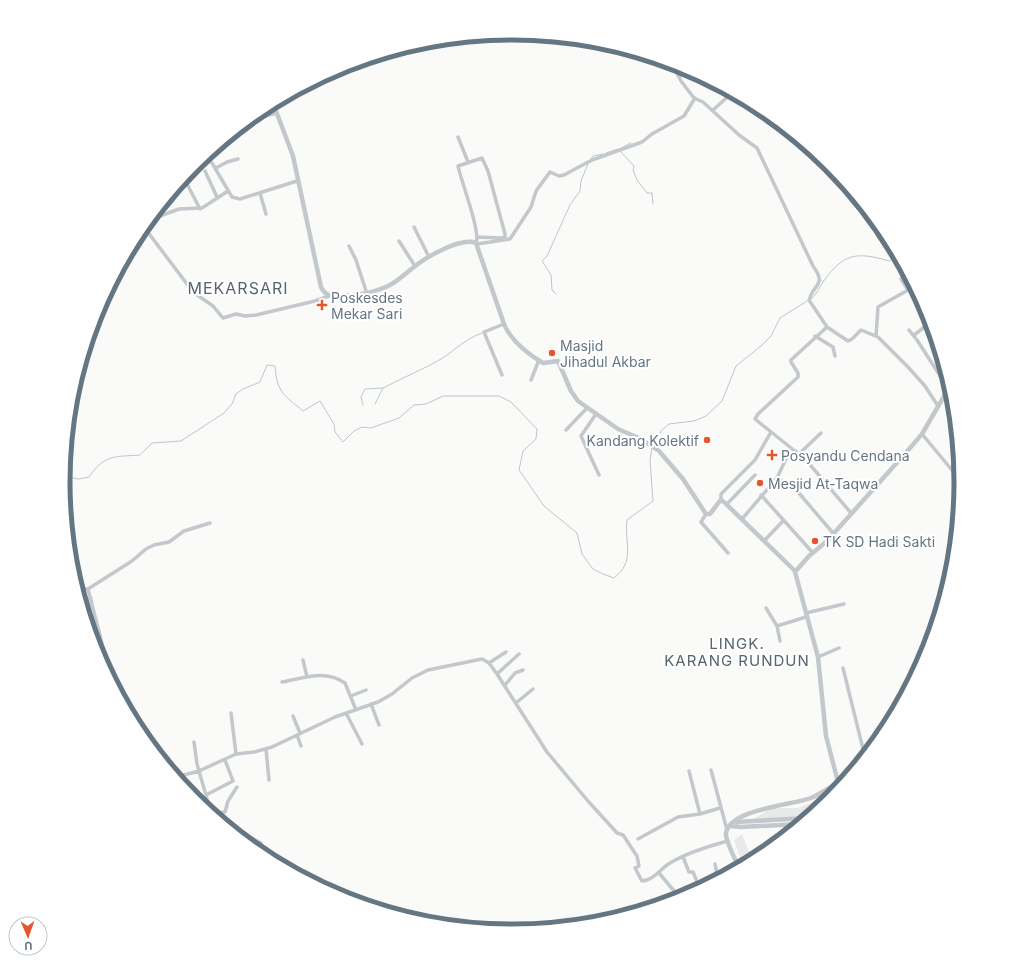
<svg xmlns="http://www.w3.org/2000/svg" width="1025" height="964" viewBox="0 0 1025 964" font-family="Inter,sans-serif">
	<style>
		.built { fill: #e8e9e9 }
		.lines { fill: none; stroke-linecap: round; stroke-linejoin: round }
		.stream { stroke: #bbc7cb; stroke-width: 1 }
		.minor { stroke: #c3c8cc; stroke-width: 3.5 }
		.tertiary { stroke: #c3c8cc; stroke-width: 4.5 }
		.poi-dot { fill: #e4572e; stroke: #fff; stroke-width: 1.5 }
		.labels { text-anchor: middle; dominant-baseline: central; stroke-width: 4; stroke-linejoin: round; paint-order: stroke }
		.poi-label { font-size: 14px; fill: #657683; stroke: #fff; text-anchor: start }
		.neighbourhood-label { font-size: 15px; letter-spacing: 1px; fill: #57646e; stroke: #fff }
		.quarter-label { font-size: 16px; letter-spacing: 1px; fill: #57646e; stroke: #fff }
		.rim { fill: none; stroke: #657683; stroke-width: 5 }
	</style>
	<rect width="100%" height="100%" fill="#fafaf8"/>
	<path class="built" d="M 836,792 L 830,800 L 810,816 L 749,821 L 773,808 L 798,808 Z
		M 742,834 L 752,860 L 743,866 L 734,840 Z"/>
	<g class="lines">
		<path class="stream" d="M 623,147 L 631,143
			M 620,151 L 634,166 L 633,170 L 637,180 L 647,193 L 652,193 L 653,204
			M 606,153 L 618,149
			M 589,161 L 593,156 L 603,154
			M 556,294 L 552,290 L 551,275 L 542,261 L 547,256 L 570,205 L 580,191 L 581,181 L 588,164
			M 810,300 C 816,296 819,288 823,282 C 843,254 855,251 889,261 L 898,256
			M 375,404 L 383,388 C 402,378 422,370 441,359 C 457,349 463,340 482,333
			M 363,405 L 361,397 L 365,389 L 383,388
			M 654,445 L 661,431 L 669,424 L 694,421 L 706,416 L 722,401 L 736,366 L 761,346 L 771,336 L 780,318 L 807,301
			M 64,476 L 78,479 L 89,477 C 105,454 114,457 140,455 L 152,443 L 181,441 L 224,413 L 232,404 L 236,394 L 243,389 L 260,382 L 267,365 L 275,366 C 277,393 284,395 303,411 L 320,401 L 334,424 L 335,432 L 343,442 L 354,431 L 362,427 L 371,428 L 399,418 L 414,405 L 426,404 L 443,396 L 499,396 L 511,402 L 537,429 L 536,439 L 523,451 L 519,470 L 544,506 L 577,533 L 582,554 L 593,569 L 603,574 L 614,578 C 636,561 624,543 627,520 L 653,501 L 650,460 L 652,448"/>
		<path class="minor" d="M 672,64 L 681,81 L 694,98 L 703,102 L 739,135 L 757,148 L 813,266 C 827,285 814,283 809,300 L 827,327 L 848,341 L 852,339 L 861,330 L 878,337 L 908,367 L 925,386 L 938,406
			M 679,76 L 689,70
			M 713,110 L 732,93
			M 250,120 L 277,113
			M 458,137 L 468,162
			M 212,163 L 232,197 L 240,199 L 297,181
			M 216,168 L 227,162 L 238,159
			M 205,171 L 217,197
			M 184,178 L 200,209
			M 260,193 L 266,214
			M 149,220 L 179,209 L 202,208 L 228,191
			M 144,227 L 193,292 L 213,306 L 223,318 L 236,314 L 245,316 L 256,315 L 315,301 L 329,296
			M 414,227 L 429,257
			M 399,241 L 415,266
			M 476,243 C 481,232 461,181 458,166 L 482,158 L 488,171 L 505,234 L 505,237 L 501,238 L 477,237
			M 477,244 L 510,239 L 531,207 L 536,191 L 550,172 L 559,176 L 564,175 L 592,160 L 642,142 L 652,134 L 684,116 L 695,98
			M 349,246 L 356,260 L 367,294
			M 827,327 L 791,360 L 791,362 L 798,373 L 798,377 L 758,414 L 755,419 L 806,460 L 851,513
			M 909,330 L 917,340 L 948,388
			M 914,335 L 931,322
			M 815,336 L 833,347 L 835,356
			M 876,336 L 878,307 L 908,290 L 901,279
			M 502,375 L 484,332 L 504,324
			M 531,380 L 539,360
			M 596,414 L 581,436 L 599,475
			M 566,430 L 587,408
			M 922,434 L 961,481
			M 799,454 L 821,433
			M 777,478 L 798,492 L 833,533
			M 761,495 L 813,553
			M 721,500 L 721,494 L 755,460 L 771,432
			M 727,504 L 755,475
			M 706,514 L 701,522 L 728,553
			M 742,519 L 777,478 L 786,459 L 796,451
			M 764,541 L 783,521
			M 78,589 L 88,589
			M 82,602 L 91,598
			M 766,608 L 777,626
			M 806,613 L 844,604
			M 780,641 L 777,626 L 806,617
			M 818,657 L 839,648
			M 303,660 L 307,677
			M 102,662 L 105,655 L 88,589 L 132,561 L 146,549 L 154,545 L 169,542 L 184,531 L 210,523
			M 489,663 L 506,652
			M 843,668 L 865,757
			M 497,674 L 519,654
			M 282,682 C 304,678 325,669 345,683 L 356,710
			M 505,685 L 515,673 L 523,670
			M 351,696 L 366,690
			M 516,703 L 533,689
			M 371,704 L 379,725
			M 231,713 L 236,754
			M 346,713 L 362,744
			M 293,716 L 300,733
			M 297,735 L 301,746
			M 194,742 L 197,764 L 211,813
			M 266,749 L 269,780
			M 711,770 L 727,830
			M 689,771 L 700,814 L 720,808
			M 176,777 L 199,771 L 236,754 L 254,752 L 272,747 L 335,717 L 378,702 L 392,694 L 412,678 L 428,670 L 482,659 L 489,663 L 497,674 L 547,752 L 588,801 L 617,833 L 623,835 L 637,856 L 639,866 L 635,868 L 642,881 C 654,880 660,869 670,863 C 687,853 709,846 728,841
			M 206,795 L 233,781 L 225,760
			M 212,814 L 225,812 L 228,801 L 237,787
			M 235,832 L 242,833 L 261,843
			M 638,839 L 678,817 L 700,814
			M 683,857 L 689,872 L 693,872 L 698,884 L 718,879
			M 715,864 L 718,879
			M 659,873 L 680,898
			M 575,925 L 647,908"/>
		<path class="tertiary" d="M 273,103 L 293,156 L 321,287 C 326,297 332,296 342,296 C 359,295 375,293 390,285 C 399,280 406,273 414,267 C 426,257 461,237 476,243 L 504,324 C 511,341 528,354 543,363 L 558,361 L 571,391 L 578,401 L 618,429 L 641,439 L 659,451 L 683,479 L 706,514 L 710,514 L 719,502 L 721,500 L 724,502 L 795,571
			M 838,782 L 826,736 L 818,657 L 795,572 L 809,556 L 827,541 L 910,448 L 922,434 L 950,386
			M 736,822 L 808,818
			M 731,826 L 741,827 L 800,824
			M 739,868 C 736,860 725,841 726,833 C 730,809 793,805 811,798 C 826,791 840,781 853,772"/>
	</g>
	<g class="poi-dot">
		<path d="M320 299h4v4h4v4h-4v4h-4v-4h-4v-4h4z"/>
		<circle cx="552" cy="353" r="4"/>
		<circle cx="707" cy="440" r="4"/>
		<path d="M770 449h4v4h4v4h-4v4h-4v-4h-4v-4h4z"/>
		<circle cx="760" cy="483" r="4"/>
		<circle cx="815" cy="541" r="4"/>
	</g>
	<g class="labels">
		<g class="poi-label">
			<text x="331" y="297">Poskesdes<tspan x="331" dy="16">Mekar Sari</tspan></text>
			<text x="560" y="345">Masjid<tspan x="560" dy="16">Jihadul Akbar</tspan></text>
			<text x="699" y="440" text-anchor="end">Kandang Kolektif</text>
			<text x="781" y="455">Posyandu Cendana</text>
			<text x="768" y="483">Mesjid At-Taqwa</text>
			<text x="823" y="541">TK SD Hadi Sakti</text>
		</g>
		<g class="neighbourhood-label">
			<text x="737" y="643">LINGK.<tspan x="737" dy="17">KARANG RUNDUN</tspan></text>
		</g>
		<g class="quarter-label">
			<text x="238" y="288">MEKARSARI</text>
		</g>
	</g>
	<path d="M0 0H1025V964H0ZM70 482a442 442 0 1 1 884 0a442 442 0 1 1-884 0Z" fill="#fff" fill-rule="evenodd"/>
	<path class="rim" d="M70 482a442 442 0 1 1 884 0a442 442 0 1 1-884 0Z"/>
	<g transform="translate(28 936) rotate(178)"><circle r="19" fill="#ffffff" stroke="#c1c8cd"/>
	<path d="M0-3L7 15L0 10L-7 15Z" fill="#e4572e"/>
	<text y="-6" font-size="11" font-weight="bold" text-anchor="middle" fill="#657683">U</text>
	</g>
</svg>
